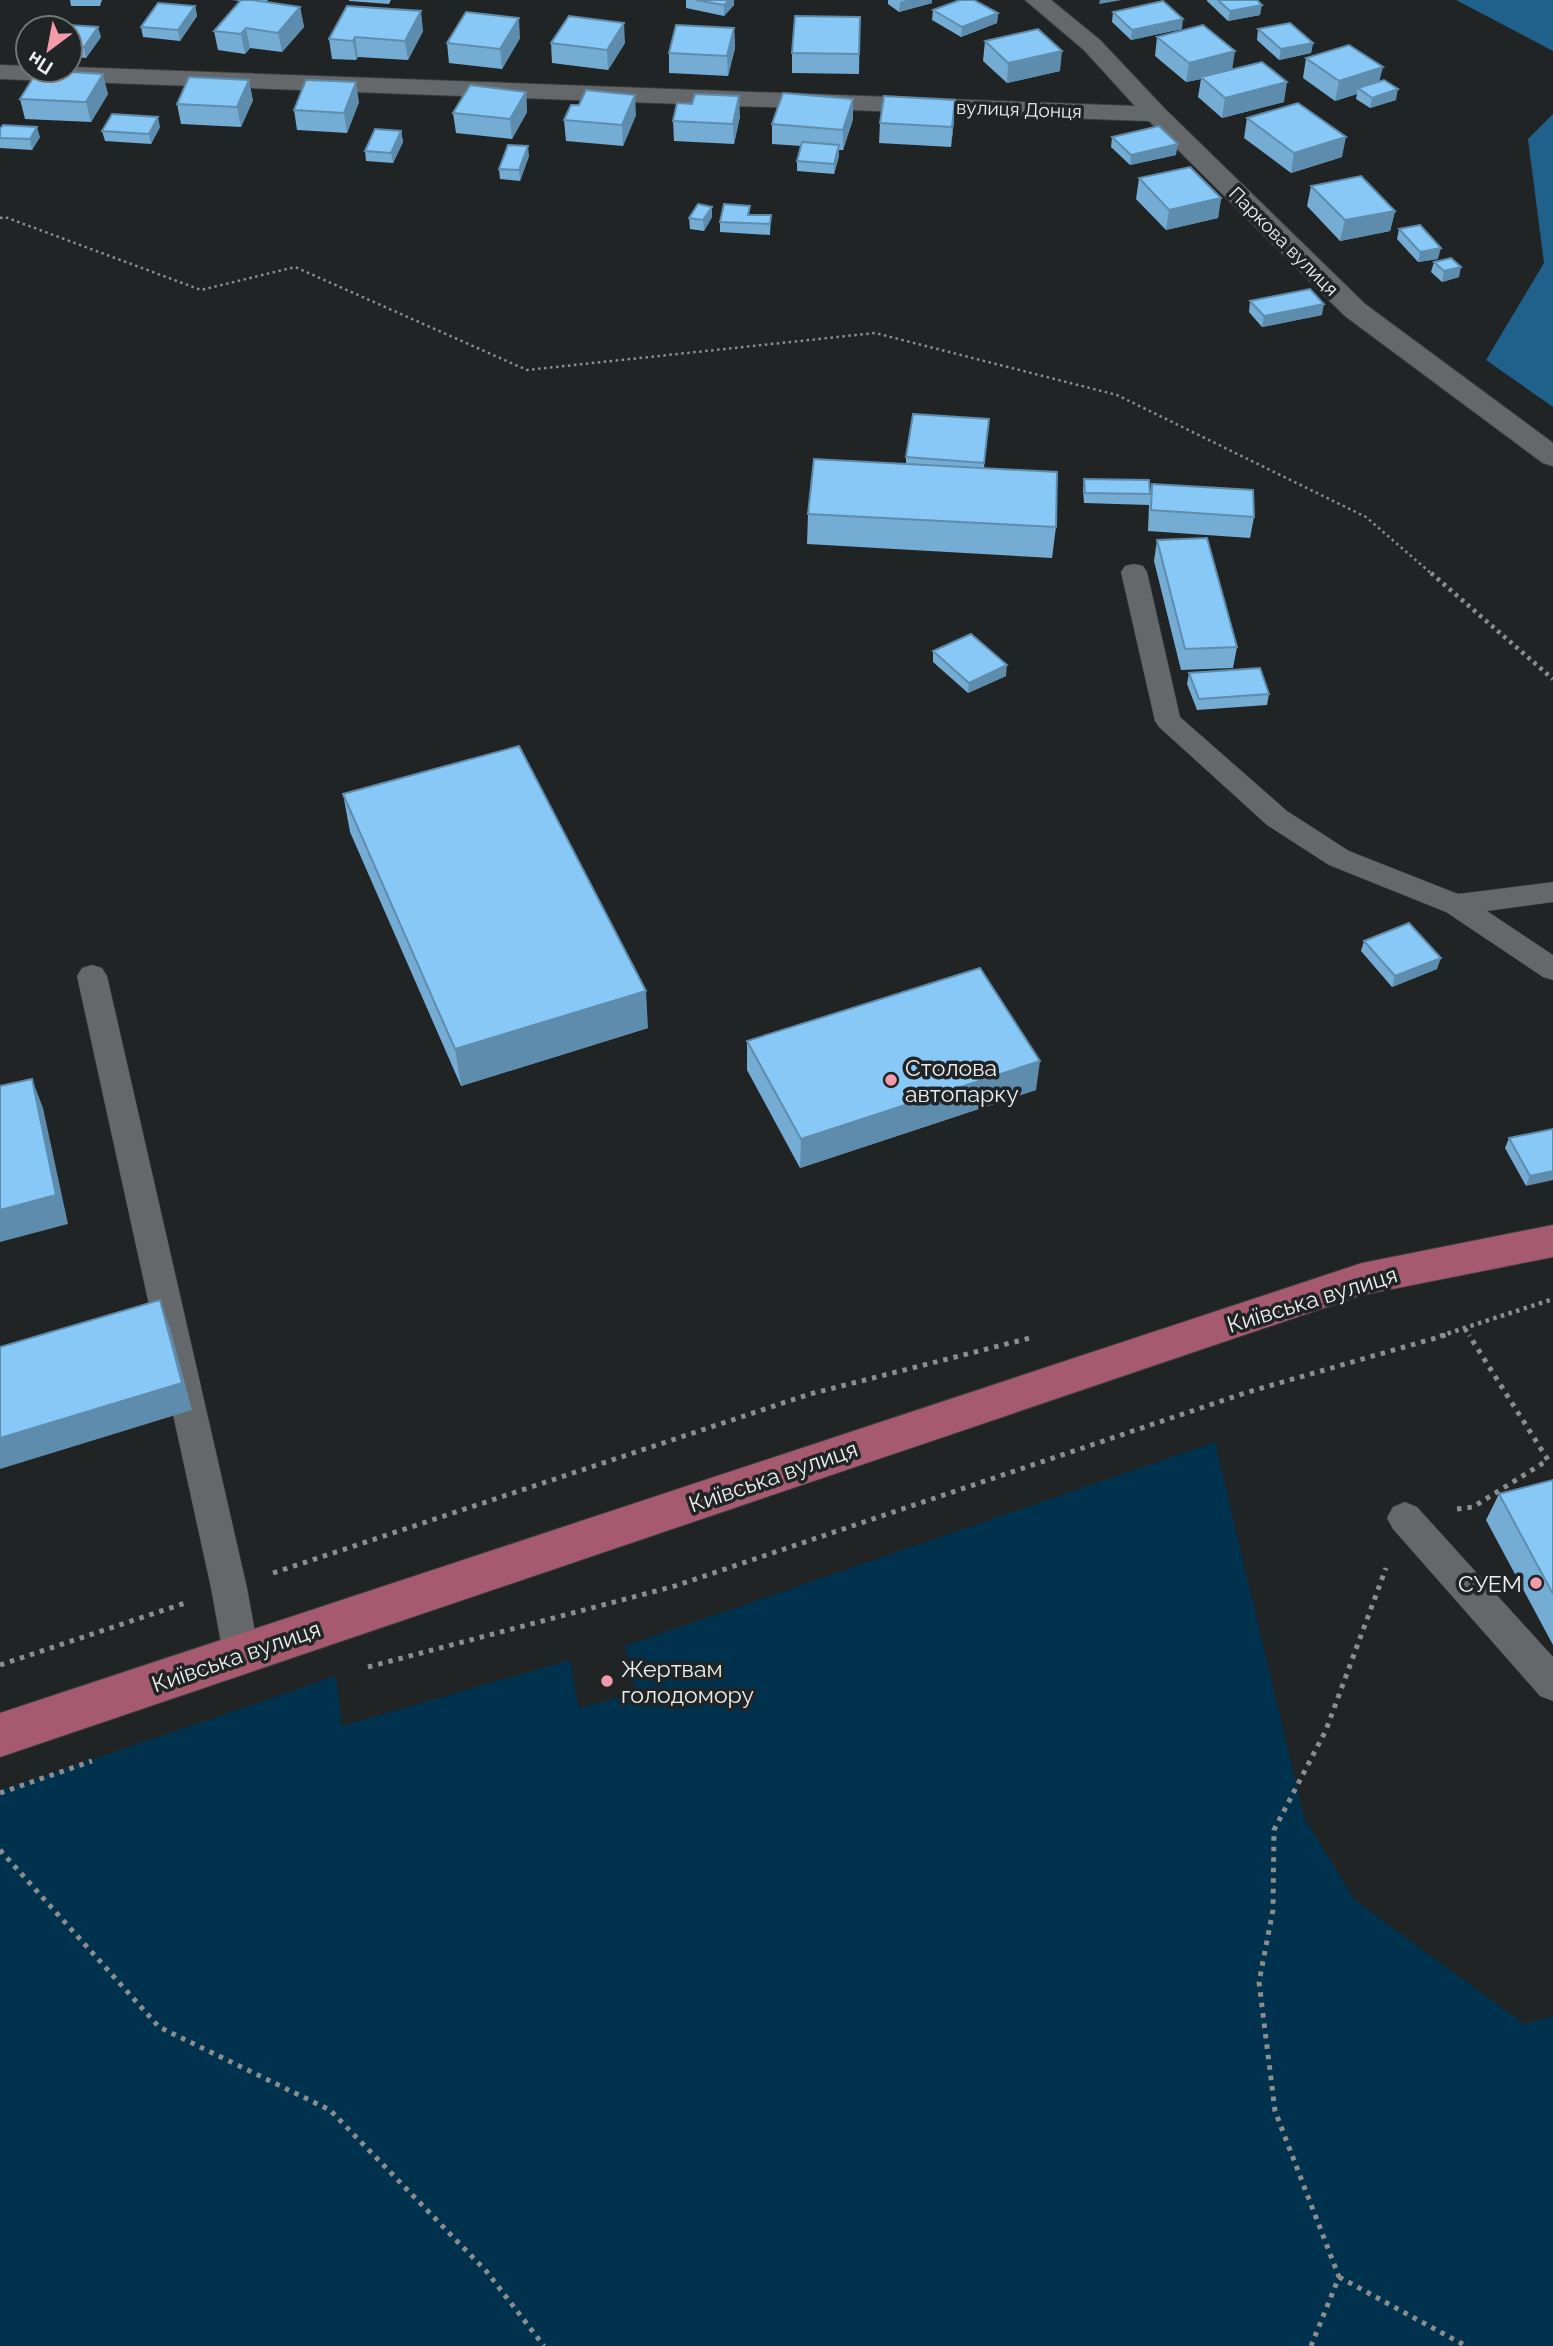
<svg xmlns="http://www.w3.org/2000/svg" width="1553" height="2346" viewBox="0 0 1553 2346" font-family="Raleway,sans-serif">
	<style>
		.green { fill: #00324e }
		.forest { fill: #1f618a }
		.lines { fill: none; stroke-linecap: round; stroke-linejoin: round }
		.service-casing { stroke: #3c3e40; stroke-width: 1 }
		.minor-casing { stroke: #3c3e40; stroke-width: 2 }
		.primary-casing { stroke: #3c3e40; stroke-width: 2 }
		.path-far2 { stroke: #8b8e8f; stroke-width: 2.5; stroke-dasharray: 2.5 3.5; stroke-linecap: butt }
		.path-far1 { stroke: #8b8e8f; stroke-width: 4.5; stroke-dasharray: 3.5 4.5; stroke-linecap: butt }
		.path { stroke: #8b8e8f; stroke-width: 5; stroke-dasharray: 4.5 6; stroke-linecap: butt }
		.service { fill: #65686b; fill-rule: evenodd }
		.minor { fill: #65686b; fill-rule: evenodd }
		.primary { fill: #a55a6f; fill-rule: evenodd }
		.wall { fill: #74acd4 }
		.shaded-wall { fill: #5e8cac }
		.building { fill: #87c8f6; stroke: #5e8cac; stroke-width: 2 }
		.poi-dot { fill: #f39aab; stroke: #212425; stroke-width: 2.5 }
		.labels { text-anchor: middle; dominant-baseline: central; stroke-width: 7; stroke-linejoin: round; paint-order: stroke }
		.far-street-label { font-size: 19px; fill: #eceeef; stroke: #212425 }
		.poi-label { font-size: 23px; fill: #eceeef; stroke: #212425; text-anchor: start }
		.street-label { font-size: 23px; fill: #eceeef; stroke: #212425 }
	</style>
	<rect width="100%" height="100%" fill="#212425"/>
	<path class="green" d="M 1215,1442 L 1304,1817 L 1355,1900 L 1524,2024 L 1553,2016 L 1553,2346 L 0,2346 L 0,1791 L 336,1676 L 342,1726 L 570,1660 L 579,1708 L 636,1693 L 625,1646 Z"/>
	<path class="forest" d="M 1456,0 L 1553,0 L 1553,51 Z
		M 1553,114 L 1553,407 L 1486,360 L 1544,263 L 1528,139 Z"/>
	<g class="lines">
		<defs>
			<path id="service" d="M 1134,564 L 1143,566 L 1147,572 L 1180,717 L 1287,811 L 1349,851 L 1458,894 L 1553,882 L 1553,902 L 1487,911 L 1553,955 L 1553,980 L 1543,977 L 1446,912 L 1329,865 L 1267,825 L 1159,727 L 1155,721 L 1121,572 L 1125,566 Z
				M 92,965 L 102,968 L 107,976 L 247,1588 L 259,1654 L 254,1666 L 241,1671 L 228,1666 L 223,1654 L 211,1588 L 77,976 L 82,968 Z
				M 1405,1502 L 1417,1507 L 1553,1657 L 1553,1701 L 1540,1696 L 1393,1529 L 1387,1518 L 1393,1507 Z"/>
			<path id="minor" d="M 1025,0 L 1051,0 L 1100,40 L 1165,109 L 1365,304 L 1553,443 L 1553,466 L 1543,463 L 1345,316 L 1149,121 L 0,79 L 0,65 L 28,66 L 28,70 L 70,70 L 70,67 L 1135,106 L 1084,50 Z"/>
			<path id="primary" d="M 1553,1225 L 1553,1257 L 1362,1295 L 0,1757 L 0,1713 L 1362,1263 Z"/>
		</defs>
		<use href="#service" class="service-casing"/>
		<use href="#minor" class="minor-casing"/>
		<use href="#primary" class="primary-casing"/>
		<path class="path-far2" d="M 0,218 L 5,217 L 201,290 L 295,267 L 527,370 L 875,333 L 1117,395 L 1366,517 L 1433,575"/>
		<path class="path-far1" d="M 1431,573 L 1553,679
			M 1465,1329 L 1470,1336
			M 1440,1336 L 1553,1299"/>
		<path class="path" d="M 1457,1509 L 1473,1507 L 1548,1460 L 1469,1335
			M 273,1573 L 810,1394 L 1030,1338
			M 0,1665 L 185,1603
			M 368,1667 L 675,1586 L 1248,1392 L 1446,1335
			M 0,1793 L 92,1761
			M 0,1850 L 159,2027 L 330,2110 L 487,2272 L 544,2346
			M 1339,2277 L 1466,2346
			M 1311,2346 L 1339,2277 L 1275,2111 L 1259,1982 L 1273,1910 L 1274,1830 L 1326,1730 L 1386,1568"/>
		<use href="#service" class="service"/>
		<use href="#minor" class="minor"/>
		<use href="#primary" class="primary"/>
	</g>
	<path class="wall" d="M 70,0 L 102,0 L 100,6 L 71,6 Z
		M 232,0 L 268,0 L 266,2 L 300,7 L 304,27 L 282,52 L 250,48 L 245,54 L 218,50 L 214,31 L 240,1 Z
		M 349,0 L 391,0 L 389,4 L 349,1 Z
		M 686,0 L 734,0 L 734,5 L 724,16 L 686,8 Z
		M 888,0 L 932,0 L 932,3 L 899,12 L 888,4 Z
		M 1207,0 L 1257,0 L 1260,15 L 1228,21 L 1207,1 Z
		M 195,6 L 197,16 L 180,41 L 143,37 L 141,27 Z
		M 933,10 L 998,13 L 997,23 L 961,37 L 932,20 Z
		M 1113,12 L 1182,29 L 1131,40 L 1112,22 Z
		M 860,17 L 859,74 L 792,73 L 792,53 Z
		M 70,28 L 101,37 L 86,58 L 70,56 Z
		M 734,28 L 735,48 L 728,76 L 669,73 L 669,53 Z
		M 1258,29 L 1313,43 L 1311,53 L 1279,60 L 1257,40 Z
		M 423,31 L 408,60 L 358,57 L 356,60 L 332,59 L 329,39 Z
		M 1157,37 L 1232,69 L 1284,102 L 1222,118 L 1198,97 L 1201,79 L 1186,82 L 1155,56 Z
		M 520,38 L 502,69 L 449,63 L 447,43 Z
		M 985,41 L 1060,71 L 1007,83 L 983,61 Z
		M 551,43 L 625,43 L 608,70 L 552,63 Z
		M 1306,58 L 1380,81 L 1396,100 L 1370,108 L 1356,99 L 1357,94 L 1335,101 L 1303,78 Z
		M 526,92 L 527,112 L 512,139 L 456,133 L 453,113 Z
		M 108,94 L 91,122 L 25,119 L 20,99 Z
		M 853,99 L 853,119 L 843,150 L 839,150 L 839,156 L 834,174 L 797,171 L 797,161 L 801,146 L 772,144 L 772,124 Z
		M 253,100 L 241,127 L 181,124 L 177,104 Z
		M 359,102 L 347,133 L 297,130 L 294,110 Z
		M 636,115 L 623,146 L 566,141 L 564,120 Z
		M 740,116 L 734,144 L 674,141 L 673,121 Z
		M 1247,118 L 1342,157 L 1291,173 L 1244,138 Z
		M 954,120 L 951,147 L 879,143 L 880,123 Z
		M 160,127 L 151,144 L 105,141 L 102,131 Z
		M 0,129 L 40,137 L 32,150 L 0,148 Z
		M 401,131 L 403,142 L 393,163 L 366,161 L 365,151 Z
		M 1112,137 L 1176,155 L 1130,165 L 1111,147 Z
		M 529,156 L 520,181 L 500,179 L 499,169 Z
		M 1139,178 L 1221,198 L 1218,218 L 1166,230 L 1136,199 Z
		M 1311,186 L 1395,211 L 1390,231 L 1340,241 L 1307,206 Z
		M 750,215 L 771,215 L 770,235 L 720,232 L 720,222 Z
		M 712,217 L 704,231 L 690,229 L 689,218 Z
		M 1399,229 L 1438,259 L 1418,262 L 1397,239 Z
		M 1434,262 L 1459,277 L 1442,282 L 1431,272 Z
		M 1250,301 L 1322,315 L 1262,327 L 1249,312 Z
		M 987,440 L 984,468 L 1056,527 L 1052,558 L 807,544 L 808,514 L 906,464 L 906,457 Z
		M 1084,479 L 1150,494 L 1152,484 L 1254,517 L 1250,538 L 1148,531 L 1149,505 L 1084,503 L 1083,490 Z
		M 1157,540 L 1237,647 L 1233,668 L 1181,670 L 1154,561 Z
		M 933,651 L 1006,676 L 968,693 L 933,662 Z
		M 1189,673 L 1269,694 L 1267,705 L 1197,710 L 1187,684 Z
		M 343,794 L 648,1028 L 461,1086 L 350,832 Z
		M 1364,941 L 1437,969 L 1392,987 L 1361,951 Z
		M 747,1041 L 1036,1090 L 800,1168 L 747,1070 Z
		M 1553,1129 L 1526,1186 L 1505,1148 L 1509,1138 Z
		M 1553,1480 L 1553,1645 L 1486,1520 L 1499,1494 Z"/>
	<path class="shaded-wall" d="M 729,0 L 734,0 L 734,5 L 724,16 L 724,5 Z
		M 907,0 L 932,0 L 932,3 L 899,12 L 900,2 Z
		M 1100,0 L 1122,0 L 1099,4 Z
		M 1262,5 L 1260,15 L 1228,21 L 1230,11 Z
		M 195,6 L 197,16 L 180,41 L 178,30 Z
		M 300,7 L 304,27 L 282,52 L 278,33 Z
		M 421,11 L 423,31 L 408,60 L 405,41 Z
		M 998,13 L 997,23 L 961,37 L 962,27 Z
		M 519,18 L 520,38 L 502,69 L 500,49 Z
		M 1183,19 L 1182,29 L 1131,40 L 1132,30 Z
		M 624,23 L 625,43 L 608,70 L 607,50 Z
		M 98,27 L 101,37 L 86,58 L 84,47 Z
		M 246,28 L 250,48 L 245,54 L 241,34 Z
		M 734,28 L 735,48 L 728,76 L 727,56 Z
		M 355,37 L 358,57 L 356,60 L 353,41 Z
		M 1313,43 L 1311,53 L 1279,60 L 1281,49 Z
		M 1062,51 L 1060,71 L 1007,83 L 1008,63 Z
		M 1235,51 L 1232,71 L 1201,77 L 1201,79 L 1186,82 L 1189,63 Z
		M 1383,67 L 1378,87 L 1358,88 L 1357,94 L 1335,101 L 1339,81 Z
		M 103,74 L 108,94 L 91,122 L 86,102 Z
		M 249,80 L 253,100 L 241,127 L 237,107 Z
		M 356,82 L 359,102 L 347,133 L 344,113 Z
		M 1287,82 L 1284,102 L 1222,118 L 1225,98 Z
		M 1398,89 L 1396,100 L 1370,108 L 1372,98 Z
		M 526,92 L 527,112 L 512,139 L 510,119 Z
		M 635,95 L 636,115 L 623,146 L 622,125 Z
		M 739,96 L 740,116 L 734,144 L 733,124 Z
		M 853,99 L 853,119 L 843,150 L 843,130 Z
		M 955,100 L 954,120 L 951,147 L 952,127 Z
		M 158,117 L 160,127 L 151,144 L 149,134 Z
		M 37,127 L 40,137 L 32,150 L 30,139 Z
		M 401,131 L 403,142 L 393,163 L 391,153 Z
		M 1346,137 L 1342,157 L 1291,173 L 1294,153 Z
		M 1178,144 L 1176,155 L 1130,165 L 1131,155 Z
		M 839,145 L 839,156 L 834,174 L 834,164 Z
		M 528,146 L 529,156 L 520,181 L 519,170 Z
		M 1221,198 L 1218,218 L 1166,230 L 1169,210 Z
		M 712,207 L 712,217 L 704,231 L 703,220 Z
		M 1395,211 L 1390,231 L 1340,241 L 1345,220 Z
		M 1441,248 L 1438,259 L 1418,262 L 1420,252 Z
		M 1461,267 L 1459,277 L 1442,282 L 1444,271 Z
		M 1324,304 L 1322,315 L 1262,327 L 1264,316 Z
		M 1007,665 L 1006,676 L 968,693 L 969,683 Z
		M 1441,958 L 1437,969 L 1392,987 L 1395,976 Z
		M 646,991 L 648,1028 L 461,1086 L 455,1049 Z
		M 1040,1061 L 1036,1090 L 800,1168 L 801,1139 Z
		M 32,1079 L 43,1108 L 68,1224 L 0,1242 L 0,1210 Z
		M 1553,1171 L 1553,1180 L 1526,1186 L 1530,1176 Z
		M 160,1300 L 170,1328 L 192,1410 L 0,1469 L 0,1438 Z"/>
	<path class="building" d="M 241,0 L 252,0 L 300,7 L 278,33 L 246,28 L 241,34 L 214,31 Z
		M 696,0 L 729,0 L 724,5 Z
		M 960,0 L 974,0 L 998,13 L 962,27 L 933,10 Z
		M 1218,0 L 1257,0 L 1262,5 L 1230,11 Z
		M 1163,1 L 1183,19 L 1132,30 L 1113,12 Z
		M 158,3 L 195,6 L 178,30 L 141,27 Z
		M 347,6 L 421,11 L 405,41 L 355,37 L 353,41 L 329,39 Z
		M 466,12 L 519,18 L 500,49 L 447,43 Z
		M 569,16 L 624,23 L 607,50 L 551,43 Z
		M 795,16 L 860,17 L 859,54 L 792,53 Z
		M 1290,23 L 1313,43 L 1281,49 L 1258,29 Z
		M 53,24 L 98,27 L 84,47 L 70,46 L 70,28 L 49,28 Z
		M 676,25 L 734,28 L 727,56 L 669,53 Z
		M 1203,25 L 1235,51 L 1189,63 L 1157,37 Z
		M 1038,29 L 1062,51 L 1008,63 L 985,41 Z
		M 1349,45 L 1383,67 L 1339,81 L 1306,58 Z
		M 1262,62 L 1287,82 L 1225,98 L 1201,77 Z
		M 38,70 L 103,74 L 86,102 L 20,99 Z
		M 189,77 L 249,80 L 237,107 L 177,104 Z
		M 306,80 L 356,82 L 344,113 L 294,110 Z
		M 1384,80 L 1398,89 L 1372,98 L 1358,88 Z
		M 470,85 L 526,92 L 510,119 L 453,113 Z
		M 586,90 L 635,95 L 622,125 L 564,120 L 571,105 L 579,105 Z
		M 783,93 L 853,99 L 843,130 L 772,124 Z
		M 695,94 L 739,96 L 733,124 L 673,121 L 677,103 L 692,104 Z
		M 884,96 L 955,100 L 952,127 L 880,123 Z
		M 1298,103 L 1346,137 L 1294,153 L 1247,118 Z
		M 112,114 L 158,117 L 149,134 L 102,131 Z
		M 3,125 L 37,127 L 30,139 L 0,138 L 0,129 Z
		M 1159,126 L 1178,144 L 1131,155 L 1112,137 Z
		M 375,129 L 401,131 L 391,153 L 365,151 Z
		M 802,142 L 839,145 L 834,164 L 797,161 Z
		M 508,145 L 528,146 L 519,170 L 499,169 Z
		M 1190,167 L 1221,198 L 1169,210 L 1139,178 Z
		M 1361,176 L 1395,211 L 1345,220 L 1311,186 Z
		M 698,204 L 712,207 L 703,220 L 689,218 Z
		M 724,204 L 750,206 L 748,215 L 771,215 L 770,224 L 720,222 Z
		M 1420,225 L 1441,248 L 1420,252 L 1399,229 Z
		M 1451,258 L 1461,267 L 1444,271 L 1434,262 Z
		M 1310,289 L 1324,304 L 1264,316 L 1250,301 Z
		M 913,414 L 989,419 L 984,463 L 906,457 Z
		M 814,459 L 1057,472 L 1056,527 L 808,514 Z
		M 1084,479 L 1149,480 L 1150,494 L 1085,493 Z
		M 1152,484 L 1253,490 L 1254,517 L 1151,510 Z
		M 1207,538 L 1237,647 L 1185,649 L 1157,540 Z
		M 971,634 L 1007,665 L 969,683 L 933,651 Z
		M 1260,668 L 1269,694 L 1199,699 L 1189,673 Z
		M 519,746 L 646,991 L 455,1049 L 343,794 Z
		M 1409,923 L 1441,958 L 1395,976 L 1364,941 Z
		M 980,968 L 1040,1061 L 801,1139 L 747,1041 Z
		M 32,1079 L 56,1195 L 0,1210 L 0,1086 Z
		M 1553,1129 L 1553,1171 L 1530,1176 L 1509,1138 Z
		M 160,1300 L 182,1383 L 0,1438 L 0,1347 Z
		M 1553,1480 L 1553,1594 L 1499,1494 Z"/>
	<g class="poi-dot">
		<circle cx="891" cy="1080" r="7"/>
		<circle cx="1536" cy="1583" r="7"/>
		<circle cx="607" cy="1681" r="7"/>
	</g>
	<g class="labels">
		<g class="far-street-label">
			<text transform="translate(1019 109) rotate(2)">вулиця Донця</text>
			<text transform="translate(1284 241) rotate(45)">Паркова вулиця</text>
		</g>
		<g class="poi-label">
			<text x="905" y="1067">Столова<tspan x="905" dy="26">автопарку</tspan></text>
			<text x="1522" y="1583" text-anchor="end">СУЕМ</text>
			<text x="621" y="1668">Жертвам<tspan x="621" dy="26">голодомору</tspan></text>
		</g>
		<g class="street-label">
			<text transform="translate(1312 1299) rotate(-17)">Київська вулиця</text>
			<text transform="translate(773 1476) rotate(-19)">Київська вулиця</text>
			<text transform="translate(236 1656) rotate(-19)">Київська вулиця</text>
		</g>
	</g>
	<g transform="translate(49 49) rotate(212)"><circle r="33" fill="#212425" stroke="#727576" stroke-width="2"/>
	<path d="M0-5L12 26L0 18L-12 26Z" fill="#f39aab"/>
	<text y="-10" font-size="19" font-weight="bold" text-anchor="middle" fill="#eceeef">Пн</text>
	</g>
</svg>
